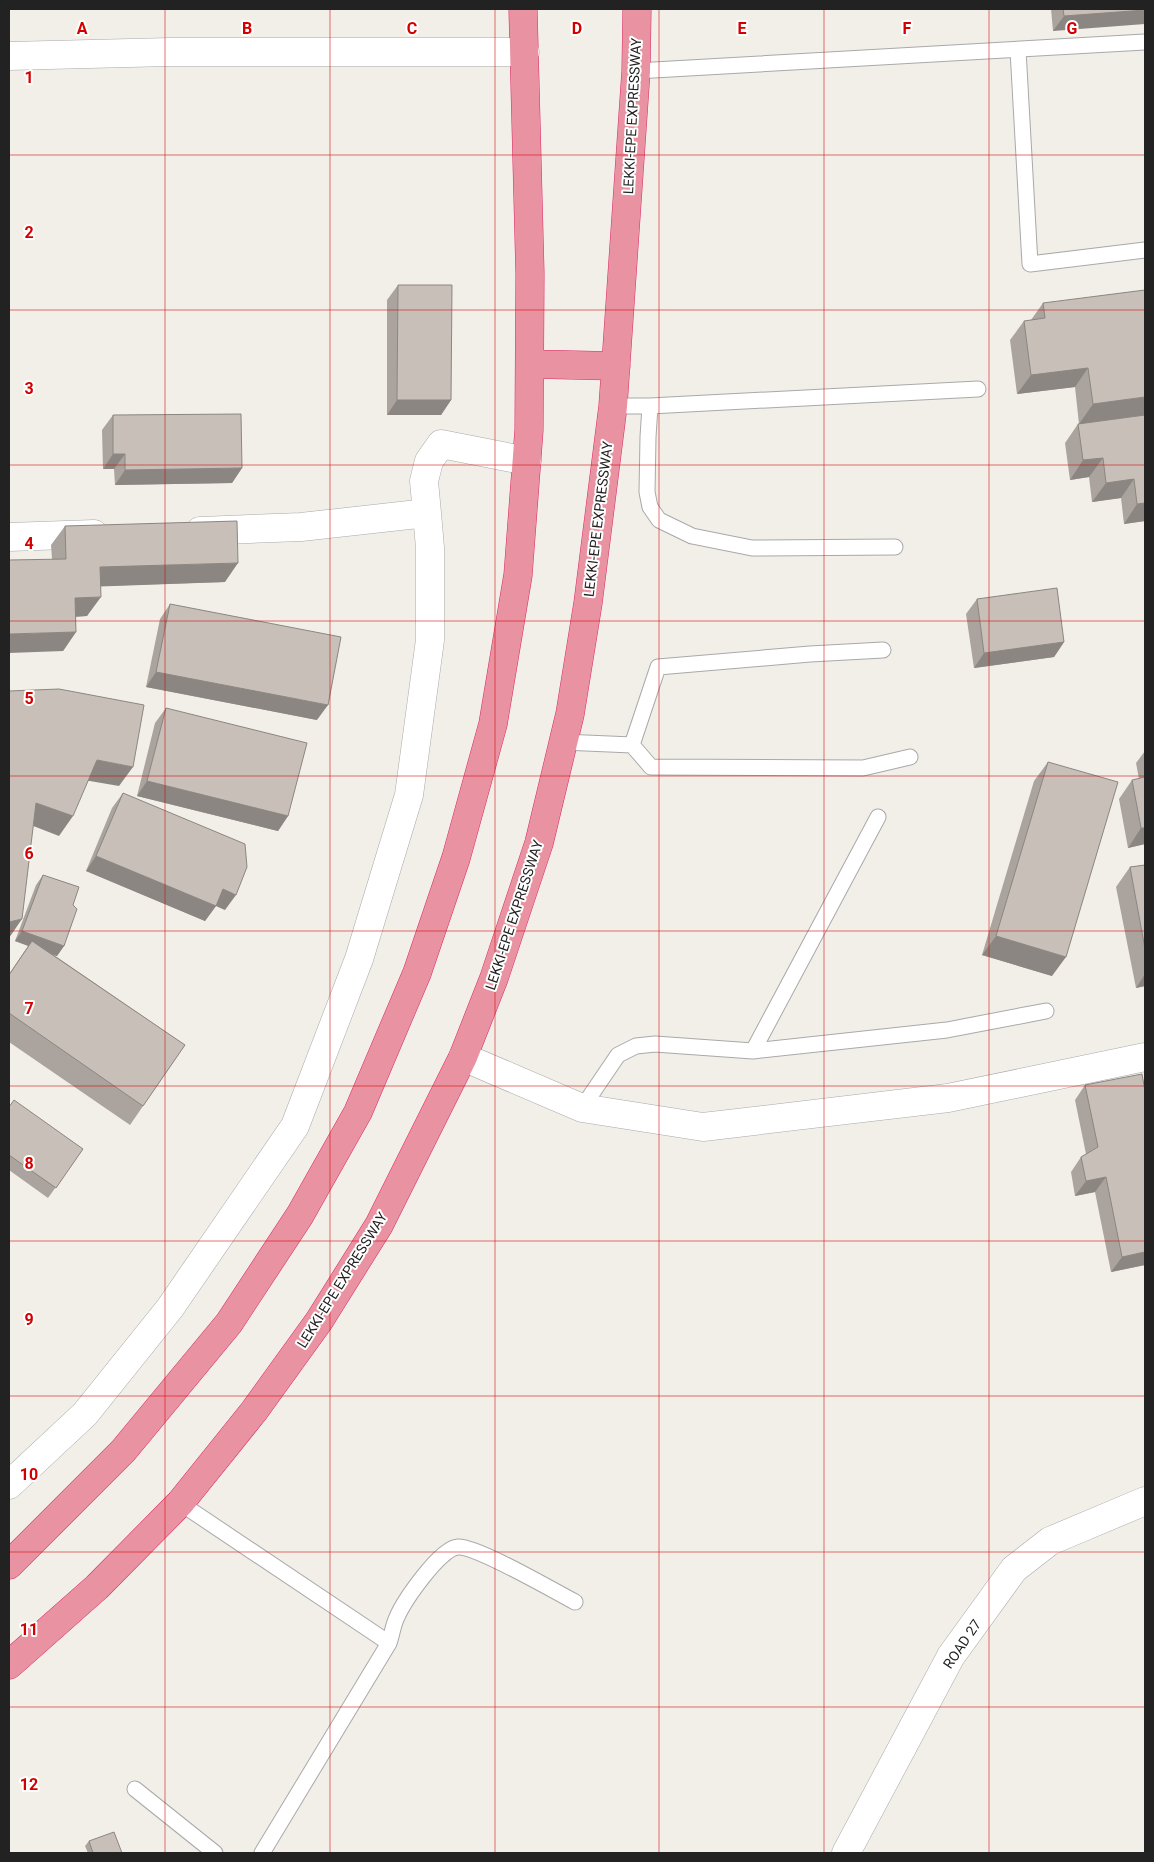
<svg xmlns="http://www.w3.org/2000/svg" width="1154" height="1862" viewBox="0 0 1154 1862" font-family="Roboto,sans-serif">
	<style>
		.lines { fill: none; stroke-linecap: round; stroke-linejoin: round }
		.lane-casing { stroke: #a9a9a9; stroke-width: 17 }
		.street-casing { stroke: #a9a9a9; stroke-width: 29 }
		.highway-casing { stroke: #dc2a67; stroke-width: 29 }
		.lane { stroke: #fff; stroke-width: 15 }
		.street { stroke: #fff; stroke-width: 28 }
		.highway { stroke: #e892a2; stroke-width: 28 }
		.wall { fill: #aba49e }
		.shaded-wall { fill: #8b8681 }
		.building { fill: #c7bfb8; stroke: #8b8681 }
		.grid { fill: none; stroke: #d40000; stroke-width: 1; stroke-opacity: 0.55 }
		.labels { text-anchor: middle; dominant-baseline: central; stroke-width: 4; stroke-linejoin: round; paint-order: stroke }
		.street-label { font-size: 14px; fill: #222; stroke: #fff }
		.grid-label { font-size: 16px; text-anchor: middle; font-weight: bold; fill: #d40000; stroke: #fff; stroke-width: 4; stroke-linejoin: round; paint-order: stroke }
	</style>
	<rect width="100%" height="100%" fill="#f2efe9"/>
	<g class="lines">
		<defs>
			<path id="lane" d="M 1018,50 L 1030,264 L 1145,250
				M 636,71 L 1145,42
				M 613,406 L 650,406 L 978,389
				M 650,406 L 648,437 L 647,492 L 650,507 L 659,520 L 692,536 L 752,548 L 895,547
				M 563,742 L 632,745 L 658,667 L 810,654 L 883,650
				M 632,745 L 651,767 L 863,768 L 910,757
				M 753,1051 L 878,817
				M 582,1108 L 618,1055 L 636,1046 L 655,1044 L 753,1051 L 947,1030 L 1046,1011
				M 180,1503 L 389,1643
				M 135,1789 L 215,1853
				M 262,1853 L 389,1643 C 392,1635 393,1625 397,1617 C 404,1601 440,1548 458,1547 C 477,1546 554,1591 575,1602"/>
			<path id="street" d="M 9,56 L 170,52 L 525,52
				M 200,531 L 301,527 L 427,513 L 424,481 L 429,461 L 441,444 L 527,461
				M 9,537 L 94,534
				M 463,1057 L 582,1108 L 703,1127 L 948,1098 L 1145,1057
				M 9,1485 L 85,1414 L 170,1308 L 295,1126 L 359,959 L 409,795 L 430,640 L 430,548 L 427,513
				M 846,1853 L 951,1656 L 1014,1569 L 1050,1541 L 1145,1501"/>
			<path id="highway" d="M 530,364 L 616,366
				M 9,1565 L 123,1451 L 229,1323 L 300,1215 L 358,1112 L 417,973 L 456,858 L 493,724 L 518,575 L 529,430 L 530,274 L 523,9
				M 9,1665 L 97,1587 L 180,1503 L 254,1411 L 319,1321 L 379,1225 L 463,1057 L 494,978 L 539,843 L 570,714 L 588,603 L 613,406 L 636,71 L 637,9"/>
		</defs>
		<use href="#lane" class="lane-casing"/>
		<use href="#street" class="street-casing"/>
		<use href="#highway" class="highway-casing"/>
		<use href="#lane" class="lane"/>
		<use href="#street" class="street"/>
		<use href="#highway" class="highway"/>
	</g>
	<path class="wall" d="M 1051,9 L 1145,9 L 1053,31 Z
		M 398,285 L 451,400 L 441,415 L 387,415 L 387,300 Z
		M 1043,303 L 1145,415 L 1079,424 L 1075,387 L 1017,394 L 1010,340 L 1024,321 L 1031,320 Z
		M 113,415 L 242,468 L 232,483 L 115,485 L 114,469 L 103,469 L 102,430 Z
		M 1145,415 L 1145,521 L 1124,524 L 1121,498 L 1092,502 L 1089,477 L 1070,480 L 1065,443 L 1078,424 Z
		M 65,526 L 225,582 L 100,586 L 87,616 L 76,617 L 76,632 L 63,651 L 52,559 L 51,545 Z
		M 977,599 L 1064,642 L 1054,657 L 974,668 L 966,614 Z
		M 170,604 L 317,720 L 146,687 L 160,619 Z
		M 166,708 L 288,816 L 278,831 L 137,796 L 155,723 Z
		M 1145,751 L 1145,844 L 1128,848 L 1119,799 L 1132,780 L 1139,779 L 1136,763 Z
		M 1048,762 L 1052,976 L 982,955 L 1034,781 Z
		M 123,793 L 225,910 L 216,906 L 205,921 L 86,871 L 112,808 Z
		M 1145,865 L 1145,986 L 1136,988 L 1116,887 L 1130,867 Z
		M 43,875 L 73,905 L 64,946 L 57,956 L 54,955 L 185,1045 L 130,1125 L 9,1042 L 9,974 L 28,946 L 15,941 L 36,885 Z
		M 1085,1085 L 1145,1091 L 1145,1265 L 1111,1272 L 1095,1192 L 1075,1196 L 1071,1172 L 1081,1157 L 1086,1154 L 1075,1100 Z
		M 9,1107 L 83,1149 L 48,1198 L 9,1170 Z
		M 89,1841 L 122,1853 L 88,1853 L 85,1846 Z"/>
	<path class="shaded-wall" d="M 1145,10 L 1145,24 L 1053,31 L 1064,16 Z
		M 1088,368 L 1075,387 L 1017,394 L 1031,375 Z
		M 1145,397 L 1145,415 L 1079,424 L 1093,404 Z
		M 397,400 L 451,400 L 441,415 L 387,415 Z
		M 113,454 L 125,454 L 114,469 L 103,469 Z
		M 1103,458 L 1089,477 L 1070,480 L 1083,460 Z
		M 242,468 L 232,483 L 115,485 L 125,470 Z
		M 1134,479 L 1121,498 L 1092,502 L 1106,483 Z
		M 1145,503 L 1145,521 L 1124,524 L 1137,504 Z
		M 238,563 L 225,582 L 86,587 L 100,567 Z
		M 101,597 L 87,616 L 62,617 L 75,598 Z
		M 76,632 L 63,651 L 9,653 L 9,634 Z
		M 1064,642 L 1054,657 L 974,668 L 984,653 Z
		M 156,672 L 328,705 L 317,720 L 146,687 Z
		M 97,760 L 133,767 L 119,786 L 84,780 Z
		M 147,781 L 288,816 L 278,831 L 137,796 Z
		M 36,803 L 73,816 L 59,836 L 23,822 Z
		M 1141,828 L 1145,828 L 1145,844 L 1128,848 Z
		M 96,856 L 216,906 L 205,921 L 86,871 Z
		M 223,889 L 236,895 L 225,910 L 212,904 Z
		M 22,919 L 9,938 L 9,922 Z
		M 22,931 L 64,946 L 57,956 L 15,941 Z
		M 996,936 L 1066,957 L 1052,976 L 982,955 Z
		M 1145,974 L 1145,986 L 1136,988 Z
		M 1106,1177 L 1095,1192 L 1075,1196 L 1086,1181 Z
		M 1145,1252 L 1145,1265 L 1111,1272 L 1122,1257 Z"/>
	<path class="building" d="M 1063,9 L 1145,9 L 1145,10 L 1064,16 Z
		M 398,285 L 452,285 L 451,400 L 397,400 Z
		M 1145,290 L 1145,397 L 1093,404 L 1088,368 L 1031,375 L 1024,321 L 1045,318 L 1043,303 Z
		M 241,414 L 242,468 L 125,470 L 125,454 L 113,454 L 113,415 Z
		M 1145,415 L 1145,503 L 1137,504 L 1134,479 L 1106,483 L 1103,458 L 1083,460 L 1078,424 Z
		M 237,521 L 238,563 L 100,567 L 101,597 L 75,598 L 76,632 L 9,634 L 9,560 L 66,559 L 65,526 Z
		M 1057,588 L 1064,642 L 984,653 L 977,599 Z
		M 170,604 L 341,637 L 328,705 L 156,672 Z
		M 59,689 L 144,705 L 133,767 L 97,760 L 73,816 L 36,803 L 22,919 L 9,922 L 9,691 Z
		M 166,708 L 307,743 L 288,816 L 147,781 Z
		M 1048,762 L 1118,782 L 1066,957 L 996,936 Z
		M 1145,777 L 1145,828 L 1141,828 L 1132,780 Z
		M 123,793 L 245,844 L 247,867 L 236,895 L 223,889 L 216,906 L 96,856 Z
		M 1145,865 L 1145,949 L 1130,867 Z
		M 43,875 L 79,887 L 73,905 L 77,909 L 64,946 L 22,931 Z
		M 32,941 L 185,1045 L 143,1106 L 9,1013 L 9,975 Z
		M 1142,1074 L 1145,1091 L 1145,1252 L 1122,1257 L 1106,1177 L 1086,1181 L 1081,1157 L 1098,1147 L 1085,1085 Z
		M 14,1100 L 83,1149 L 56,1188 L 9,1155 L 9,1107 Z
		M 114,1832 L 122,1853 L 93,1853 L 89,1841 Z"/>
	<path class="grid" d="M 165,9 L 165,1853M 330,9 L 330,1853M 495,9 L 495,1853M 659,9 L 659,1853M 824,9 L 824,1853M 989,9 L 989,1853M 9,155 L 1145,155M 9,310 L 1145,310M 9,465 L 1145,465M 9,621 L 1145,621M 9,776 L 1145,776M 9,931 L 1145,931M 9,1086 L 1145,1086M 9,1241 L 1145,1241M 9,1396 L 1145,1396M 9,1552 L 1145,1552M 9,1707 L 1145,1707"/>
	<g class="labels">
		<g class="street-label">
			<text transform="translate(632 116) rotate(-87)">LEKKI-EPE EXPRESSWAY</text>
			<text transform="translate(598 519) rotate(-83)">LEKKI-EPE EXPRESSWAY</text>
			<text transform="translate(514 915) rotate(-72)">LEKKI-EPE EXPRESSWAY</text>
			<text transform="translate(342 1280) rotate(-58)">LEKKI-EPE EXPRESSWAY</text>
			<text transform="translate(962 1644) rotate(-56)">ROAD 27</text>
		</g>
	</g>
	<g class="grid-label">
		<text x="82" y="34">A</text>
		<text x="247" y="34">B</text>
		<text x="412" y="34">C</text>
		<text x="577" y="34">D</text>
		<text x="742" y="34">E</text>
		<text x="907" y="34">F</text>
		<text x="1072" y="34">G</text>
		<text x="29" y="83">1</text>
		<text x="29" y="238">2</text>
		<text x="29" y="394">3</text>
		<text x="29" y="549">4</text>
		<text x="29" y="704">5</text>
		<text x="29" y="859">6</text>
		<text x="29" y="1014">7</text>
		<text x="29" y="1169">8</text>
		<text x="29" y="1325">9</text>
		<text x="29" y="1480">10</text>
		<text x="29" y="1635">11</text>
		<text x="29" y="1790">12</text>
	</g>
	<rect width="1154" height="1862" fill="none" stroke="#222222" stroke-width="20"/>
</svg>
